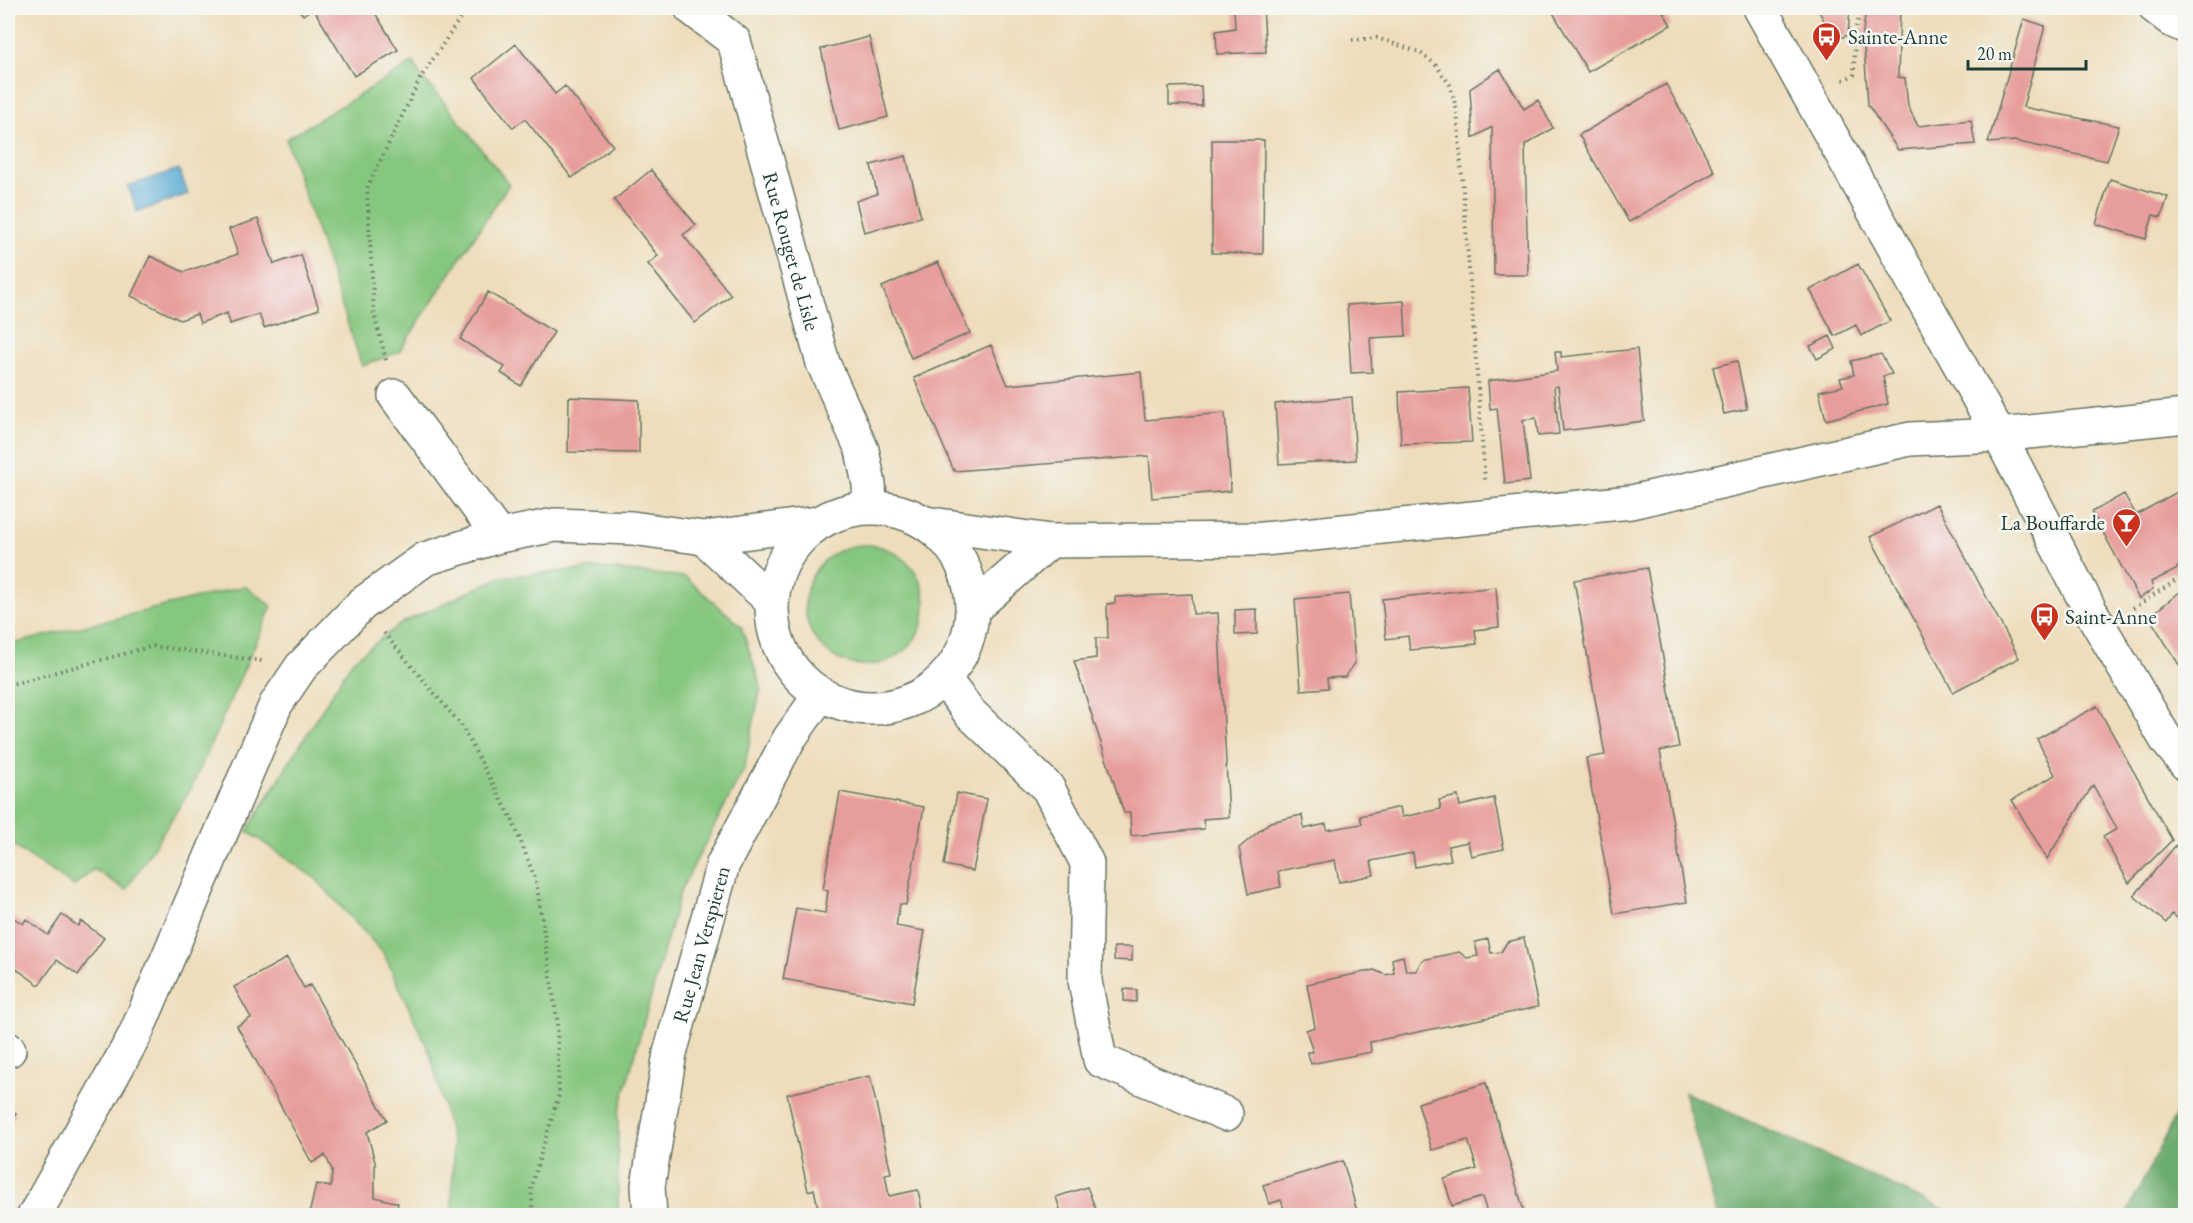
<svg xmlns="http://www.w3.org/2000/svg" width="2193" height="1223" viewBox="0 0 2193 1223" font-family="'EB Garamond',serif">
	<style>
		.green { fill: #86c77f; stroke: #52825a; stroke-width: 1.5 }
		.forest { fill: #6cac6e; stroke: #467451; stroke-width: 1.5 }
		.water { fill: #59aad4; stroke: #3c7484; stroke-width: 1.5 }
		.building { fill: #e79d9b }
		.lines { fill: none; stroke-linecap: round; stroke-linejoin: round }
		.minor-casing { stroke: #677563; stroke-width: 36 }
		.major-casing { stroke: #677563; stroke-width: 36 }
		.path { stroke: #677563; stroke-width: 4; stroke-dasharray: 1.5 4.5; stroke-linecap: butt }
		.minor { stroke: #fff; stroke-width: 33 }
		.major { stroke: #fff; stroke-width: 33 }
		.labels { text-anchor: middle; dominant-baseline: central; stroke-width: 5; stroke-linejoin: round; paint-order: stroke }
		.poi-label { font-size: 21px; fill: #1f3d34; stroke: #f6f6f2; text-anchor: start }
		.street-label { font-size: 21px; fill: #1f3d34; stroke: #f6f6f2 }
	</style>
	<rect width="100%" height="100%" fill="#f6f6f2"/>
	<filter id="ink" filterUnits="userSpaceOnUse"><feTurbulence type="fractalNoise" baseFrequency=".0167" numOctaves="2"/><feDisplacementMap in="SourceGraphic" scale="12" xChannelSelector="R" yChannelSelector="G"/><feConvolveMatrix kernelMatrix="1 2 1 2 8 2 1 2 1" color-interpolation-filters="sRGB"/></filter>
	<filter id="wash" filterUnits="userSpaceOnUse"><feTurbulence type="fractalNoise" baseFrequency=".008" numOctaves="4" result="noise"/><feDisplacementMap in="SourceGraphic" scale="24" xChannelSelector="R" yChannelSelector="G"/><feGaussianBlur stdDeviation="1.35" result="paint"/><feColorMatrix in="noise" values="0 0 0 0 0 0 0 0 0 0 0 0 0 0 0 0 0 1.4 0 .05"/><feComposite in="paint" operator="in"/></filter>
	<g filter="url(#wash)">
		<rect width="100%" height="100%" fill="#edb"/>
		<path class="green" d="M 414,62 L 421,77 L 434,90 L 509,184 L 399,352 L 362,366 L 286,139 Z
			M805 605a60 60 0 1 1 120 0a60 60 0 1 1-120 0Z
			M 597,568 L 685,577 L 741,626 L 761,687 L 744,769 L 680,892 L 618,1115 L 618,1215 L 452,1215 L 453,1145 L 431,1056 L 384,954 L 316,879 L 247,831 L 352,661 L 402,623 L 501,577 Z
			M 245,586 L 272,606 L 191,789 L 126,890 L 94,869 L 74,886 L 8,842 L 8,645 Z"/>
		<path class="forest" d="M 1684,1092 L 1957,1215 L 1717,1215 Z
			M 2185,1096 L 2185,1215 L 2126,1215 Z"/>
		<path class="water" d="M 179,169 L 188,194 L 137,212 L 128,186 Z"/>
		<g id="blocks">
			<path class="building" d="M 298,8 L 372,8 L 398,50 L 354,76 L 313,8 L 303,15 Z
				M 1234,8 L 1263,8 L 1266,52 L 1217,54 L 1216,31 L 1235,28 Z
				M 1558,8 L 1661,8 L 1671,25 L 1588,72 L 1552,11 Z
				M 1817,8 L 1850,8 L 1848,35 L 1835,40 Z
				M 1866,8 L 1900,8 L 1898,77 L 1905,78 L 1908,106 L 1918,126 L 1971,120 L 1975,144 L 1898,150 L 1868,105 L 1863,32 Z
				M 2024,19 L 2045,26 L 2023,107 L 2119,126 L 2107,161 L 2014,141 L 1988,143 Z
				M 869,37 L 888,117 L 839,130 L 821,49 Z
				M 516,44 L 555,94 L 565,86 L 613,146 L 572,178 L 525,119 L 513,128 L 474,78 Z
				M 1500,69 L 1524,109 L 1538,100 L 1553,128 L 1525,145 L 1528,275 L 1494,275 L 1492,127 L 1473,138 L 1470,89 Z
				M 1666,84 L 1715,172 L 1629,222 L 1579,135 Z
				M 1201,86 L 1202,106 L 1169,105 L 1169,87 Z
				M 1212,140 L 1264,140 L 1263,254 L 1212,253 Z
				M 906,156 L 921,217 L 864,232 L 856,201 L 877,194 L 871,165 Z
				M 651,170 L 696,225 L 683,235 L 731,295 L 695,323 L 648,264 L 658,256 L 614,200 Z
				M 2110,179 L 2168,197 L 2161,217 L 2153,215 L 2146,239 L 2096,224 Z
				M 258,219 L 274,264 L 301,255 L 319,309 L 264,328 L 259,314 L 230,324 L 227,313 L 200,323 L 197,314 L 180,320 L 131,296 L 150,256 L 184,272 L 238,254 L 229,229 Z
				M 938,262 L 970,333 L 911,358 L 882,287 Z
				M 1858,264 L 1890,321 L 1861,336 L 1856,325 L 1835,336 L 1810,290 Z
				M 488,292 L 554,332 L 521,386 L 501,373 L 505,367 L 460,339 Z
				M 1404,301 L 1406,336 L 1370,338 L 1372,372 L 1351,373 L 1347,305 Z
				M 1830,336 L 1836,349 L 1817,359 L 1810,346 Z
				M 991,345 L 1008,385 L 1141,372 L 1145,420 L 1225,413 L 1231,491 L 1152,498 L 1149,456 L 954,471 L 914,378 Z
				M 1637,349 L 1644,421 L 1563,431 L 1558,386 L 1554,387 L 1559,434 L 1538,436 L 1536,418 L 1523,420 L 1530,481 L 1505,484 L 1497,408 L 1490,409 L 1488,381 L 1557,371 L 1555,352 L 1561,352 L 1561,357 Z
				M 1881,354 L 1892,374 L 1883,376 L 1888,404 L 1826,420 L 1819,391 L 1843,386 L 1840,378 L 1854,375 L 1851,361 Z
				M 1737,361 L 1747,409 L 1724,414 L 1713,367 Z
				M 1468,388 L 1472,442 L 1401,444 L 1399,392 Z
				M 569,397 L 639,400 L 639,453 L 568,452 Z
				M 1352,397 L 1356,460 L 1279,464 L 1275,404 Z
				M 2186,487 L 2186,522 L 2183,524 L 2186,530 L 2186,554 L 2176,570 L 2151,582 L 2153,589 L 2139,599 L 2092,512 L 2124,494 L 2136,515 Z
				M 1937,504 L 2019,658 L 1953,692 L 1870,537 Z
				M 1647,568 L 1679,747 L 1660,751 L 1687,902 L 1614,914 L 1586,758 L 1605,755 L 1574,580 Z
				M 1496,587 L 1499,627 L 1475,630 L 1477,644 L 1410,650 L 1408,636 L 1386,639 L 1382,599 Z
				M 2186,587 L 2186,676 L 2149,617 Z
				M 1192,594 L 1193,614 L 1218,613 L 1229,817 L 1203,819 L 1204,829 L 1131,836 L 1130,813 L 1124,813 L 1074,661 L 1096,658 L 1096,638 L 1108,638 L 1107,604 L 1115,603 L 1115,597 Z
				M 1349,594 L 1355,663 L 1345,677 L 1327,678 L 1328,688 L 1301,690 L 1295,599 Z
				M 1257,609 L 1257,634 L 1235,635 L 1235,610 Z
				M 2097,706 L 2172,840 L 2129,883 L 2103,837 L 2117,829 L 2093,785 L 2047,859 L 2012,800 L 2055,775 L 2037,739 Z
				M 840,792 L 924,807 L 906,905 L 900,904 L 896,926 L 925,931 L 912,1003 L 783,979 L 796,908 L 825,913 L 828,891 L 823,889 Z
				M 957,793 L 987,799 L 973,871 L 944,865 Z
				M 1458,796 L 1460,806 L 1494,798 L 1504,849 L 1471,856 L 1468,842 L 1448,846 L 1451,860 L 1415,867 L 1413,853 L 1371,861 L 1374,875 L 1339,882 L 1335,860 L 1278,871 L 1281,887 L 1248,894 L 1239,848 L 1270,822 L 1302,815 L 1304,829 L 1326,824 L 1327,830 L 1362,824 L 1360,816 L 1400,807 L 1402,817 L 1441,809 L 1439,800 Z
				M 2176,845 L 2186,853 L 2186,925 L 2172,914 L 2166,923 L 2134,896 Z
				M 8,914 L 23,924 L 26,919 L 48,935 L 62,915 L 78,926 L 81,921 L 104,938 L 78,975 L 57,960 L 39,985 L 8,963 Z
				M 1524,938 L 1538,1007 L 1370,1042 L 1371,1052 L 1311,1064 L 1307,1052 L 1313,1052 L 1306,1030 L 1315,1027 L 1307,984 L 1374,970 L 1386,975 L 1394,973 L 1392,959 L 1403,956 L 1406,971 L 1416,971 L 1422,960 L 1459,952 L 1467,958 L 1478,956 L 1475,942 L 1488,939 L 1491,953 L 1501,952 L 1507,942 Z
				M 1114,947 L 1132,947 L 1132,961 L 1114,960 Z
				M 287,958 L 304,988 L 310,985 L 387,1120 L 367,1132 L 375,1162 L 375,1197 L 398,1203 L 395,1215 L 309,1215 L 316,1184 L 331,1187 L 332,1170 L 325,1155 L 312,1163 L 237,1026 L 251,1018 L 234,987 Z
				M 1124,989 L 1137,990 L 1136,1002 L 1124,1001 Z
				M 870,1076 L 891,1173 L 885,1174 L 889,1196 L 918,1190 L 923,1215 L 806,1215 L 819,1212 L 814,1189 L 808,1191 L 787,1094 Z
				M 1486,1083 L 1525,1215 L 1488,1215 L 1482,1197 L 1452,1206 L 1444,1179 L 1477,1169 L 1468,1140 L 1432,1150 L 1418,1103 Z
				M 8,1107 L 16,1114 L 8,1126 Z
				M 1343,1161 L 1358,1215 L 1286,1215 L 1281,1200 L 1269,1204 L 1263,1185 Z
				M 1087,1187 L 1098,1215 L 1062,1215 L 1056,1197 Z"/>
		</g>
	</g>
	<g filter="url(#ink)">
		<use href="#blocks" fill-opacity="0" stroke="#677563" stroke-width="1.5"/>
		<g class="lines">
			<defs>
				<g id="minor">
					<path id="s1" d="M 691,8 L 734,41 L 823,363 L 862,450 L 869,484 L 870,507"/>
					<path d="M 2156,8 L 2173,21 L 2186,27"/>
					<path d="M 395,396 L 499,536"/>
					<circle cx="872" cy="608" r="100"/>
					<path d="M 925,523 L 1050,541 L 973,609"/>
					<path d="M 1050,541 L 1263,539 L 1631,502 L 1910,439 L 1999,435 L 2186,416"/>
					<path d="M 771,601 L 704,538 L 818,523"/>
					<path d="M 944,679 L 970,713 L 1048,788 L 1087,863 L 1085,981 L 1100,1060 L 1226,1114"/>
					<path d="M 8,1049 L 9,1050"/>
					<path d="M 34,1216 L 135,1035 L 276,704 L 301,667 L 362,604 L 425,559 L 499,536 L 555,525 L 632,528 L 704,538"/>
					<path id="s2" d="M 650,1216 L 648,1186 L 670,1053 L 723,864 L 789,739 L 820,695"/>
				</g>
				<path id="major" d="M 1760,8 L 1999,435 L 2090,610 L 2167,741 L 2186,764"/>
			</defs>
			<use href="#minor" class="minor-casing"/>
			<use href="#major" class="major-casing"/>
			<path class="path" d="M 1352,40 L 1377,38 L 1419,52 L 1435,64 L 1450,85 L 1457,111 L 1485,480
				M 1843,80 L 1854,75 L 1855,30 L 1862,8
				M 386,360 L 374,313 L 367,188 L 421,77 L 467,8
				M 2133,608 L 2180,578 L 2186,571
				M 384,633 L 461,725 L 512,819 L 536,881 L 557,1019 L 559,1095 L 531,1186 L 533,1216
				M 8,685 L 153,646 L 262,661"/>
			<use href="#minor" class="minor"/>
			<use href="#major" class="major"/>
		</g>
	</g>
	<defs>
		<symbol id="bus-pin" viewBox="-11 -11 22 30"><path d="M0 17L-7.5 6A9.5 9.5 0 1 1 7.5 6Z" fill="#c8321e" stroke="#f6f6f2"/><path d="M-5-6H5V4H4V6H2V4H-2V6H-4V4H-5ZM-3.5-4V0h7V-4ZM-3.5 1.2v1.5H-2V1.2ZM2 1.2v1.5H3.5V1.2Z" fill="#fff"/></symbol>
		<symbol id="bar-pin" viewBox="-11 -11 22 30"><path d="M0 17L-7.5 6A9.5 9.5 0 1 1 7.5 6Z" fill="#c8321e" stroke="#f6f6f2"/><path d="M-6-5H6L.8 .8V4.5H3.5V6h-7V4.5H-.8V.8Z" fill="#fff"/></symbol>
	</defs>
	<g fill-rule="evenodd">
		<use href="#bus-pin" x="1810" y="20" width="33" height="45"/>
		<use href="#bar-pin" x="2110" y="506" width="33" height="45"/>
		<use href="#bus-pin" x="2028" y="600" width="33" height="45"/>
	</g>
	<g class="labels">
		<g class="poi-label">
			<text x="1848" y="36">Sainte-Anne</text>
			<text x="2105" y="522" text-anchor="end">La Bouffarde</text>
			<text x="2065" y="616">Saint-Anne</text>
		</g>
		<g class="street-label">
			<text stroke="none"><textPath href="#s1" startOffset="272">Rue Rouget de Lisle</textPath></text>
			<text stroke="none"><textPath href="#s2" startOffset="278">Rue Jean Verspieren</textPath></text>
		</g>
	</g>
	<rect width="2193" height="1223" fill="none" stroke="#f6f6f2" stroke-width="30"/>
	<path d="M1968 60v9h118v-9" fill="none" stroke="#1f3d34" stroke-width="3"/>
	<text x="1977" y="60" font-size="18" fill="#1f3d34" stroke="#f6f6f2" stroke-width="4.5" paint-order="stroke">20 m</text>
</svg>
